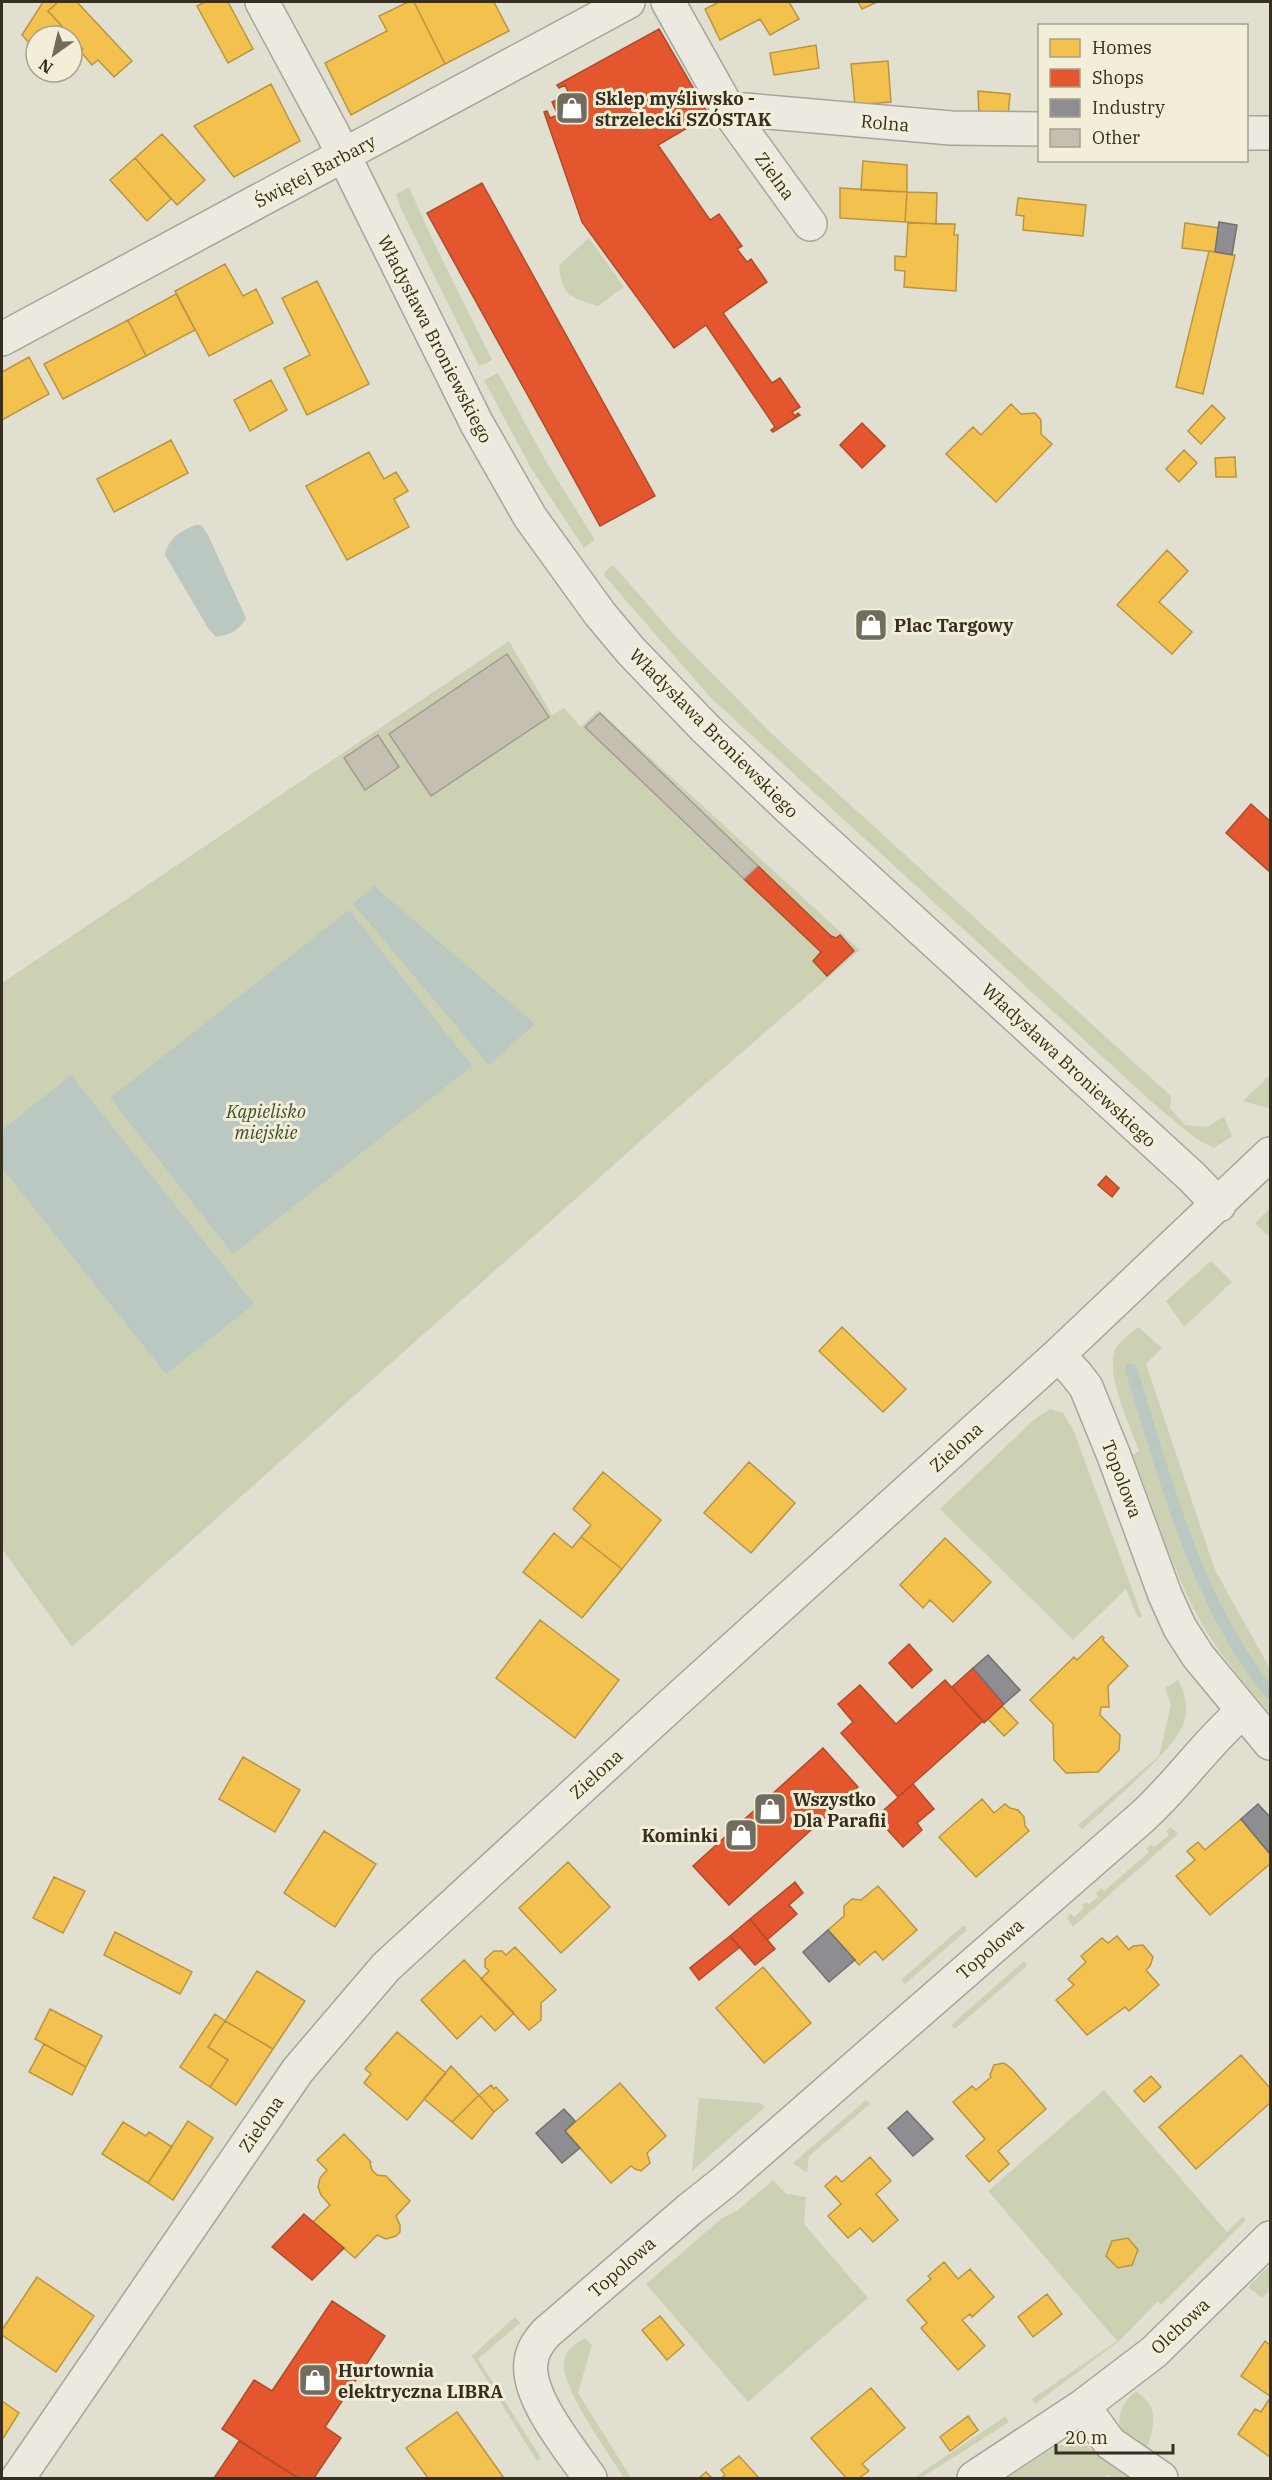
<svg xmlns="http://www.w3.org/2000/svg" width="1272" height="2480" viewBox="0 0 1272 2480" font-family="'IBM Plex Serif',serif">
	<style>
		.green { fill: #ccd1b4 }
		.water { fill: #bac8c1 }
		.homes { fill: #f2c14e; stroke: #ba9540; stroke-width: 1.5 }
		.shops { fill: #e4572e; stroke: #b04b2a; stroke-width: 1.5 }
		.industry { fill: #8d8d92; stroke: #737070; stroke-width: 1.5 }
		.lines { fill: none; stroke-linecap: round; stroke-linejoin: round }
		.stream { stroke: #bac8c1; stroke-width: 12 }
		.building { fill: #c5bfb1; stroke: #a29c8f; stroke-width: 1.5 }
		.minor-casing { stroke: #a7a498; stroke-width: 36 }
		.minor { stroke: #ebe9e0; stroke-width: 33 }
		.labels { text-anchor: middle; dominant-baseline: central; stroke-width: 6; stroke-linejoin: round; paint-order: stroke }
		.poi-label { font-size: 18px; font-weight: bold; fill: #362e21; stroke: #f2eed7; text-anchor: start }
		.street-label { font-size: 18px; fill: #362e21; stroke: #f2eed7 }
		.park-label { font-size: 18px; font-style: italic; fill: #40502a; stroke: #f2eed7 }
	</style>
	<rect width="100%" height="100%" fill="#e1dfd0"/>
	<path class="green" d="M 409,187 L 434,243 L 492,360 L 479,366 L 401,209 L 396,194 Z
		M 589,238 L 624,287 L 598,306 C 568,296 563,297 559,265 Z
		M 498,373 L 544,458 L 595,540 L 584,548 L 531,468 L 484,380 Z
		M 613,565 L 677,638 L 772,734 L 1171,1096 L 1170,1108 L 1185,1125 L 1206,1127 L 1224,1117 L 1232,1136 L 1214,1148 L 1195,1138 L 1153,1103 L 710,697 L 603,574 Z
		M 509,641 L 552,715 L 564,708 L 581,727 L 598,710 L 860,950 L 673,1112 L 72,1647 L 2,1549 L 2,983 Z
		M 1270,1075 L 1270,1105 L 1268,1108 L 1243,1101 Z
		M 1270,1208 L 1270,1237 L 1255,1223 Z
		M 1211,1261 L 1232,1282 L 1184,1327 L 1166,1301 Z
		M 1138,1327 L 1162,1348 L 1146,1364 L 1215,1570 L 1270,1669 L 1270,1714 C 1249,1689 1226,1662 1208,1634 C 1174,1579 1156,1514 1133,1455 L 1139,1451 C 1131,1428 1102,1368 1117,1346 C 1122,1339 1132,1333 1138,1327 Z
		M 1050,1409 L 1063,1413 L 1073,1429 L 1142,1616 L 1138,1618 L 1126,1589 L 1073,1640 L 940,1509 L 1036,1418 Z
		M 1178,1680 C 1186,1694 1189,1710 1183,1725 C 1172,1753 1106,1806 1082,1830 L 1078,1825 L 1159,1756 L 1171,1705 L 1165,1688 Z
		M 1171,1827 L 1178,1834 L 1073,1927 L 1067,1918 L 1071,1914 L 1074,1917 L 1084,1908 L 1082,1905 L 1086,1902 L 1089,1904 L 1098,1897 L 1096,1893 L 1101,1888 L 1104,1891 L 1149,1852 L 1146,1849 L 1151,1844 L 1154,1847 L 1169,1835 L 1166,1831 Z
		M 964,1925 L 967,1930 L 905,1984 L 901,1980 Z
		M 1024,1961 L 1027,1966 L 955,2029 L 951,2025 Z
		M 1104,2090 L 1227,2232 L 1242,2217 L 1246,2220 L 1161,2305 L 1158,2301 L 1118,2342 L 1035,2404 L 1032,2399 L 1117,2341 L 988,2191 Z
		M 699,2098 L 760,2103 L 765,2107 L 692,2171 Z
		M 866,2100 L 870,2104 L 809,2156 L 807,2173 L 793,2163 Z
		M 773,2180 L 786,2194 L 806,2197 L 804,2224 L 868,2298 L 748,2402 L 646,2284 L 721,2219 L 738,2210 Z
		M 1270,2265 L 1270,2290 L 1262,2298 L 1248,2287 Z
		M 515,2317 L 520,2323 L 478,2359 L 541,2458 L 537,2461 L 472,2356 Z
		M 585,2338 L 592,2345 L 578,2393 L 631,2478 L 624,2478 C 610,2455 560,2387 564,2362 C 565,2350 576,2344 585,2338 Z
		M 1136,2391 C 1141,2395 1147,2400 1150,2406 C 1157,2417 1151,2440 1145,2450 C 1139,2446 1131,2441 1126,2436 C 1112,2421 1123,2401 1136,2391 Z
		M 1006,2416 L 1009,2422 L 921,2478 L 913,2478 Z
		M 1069,2442 L 1087,2446 L 1133,2478 L 1113,2478 L 1108,2475 L 1105,2478 L 1007,2478 L 1055,2447 Z"/>
	<path class="water" d="M 195,525 L 201,525 L 208,535 L 246,618 C 239,631 231,634 216,637 L 208,628 L 165,555 C 169,537 180,532 195,525 Z
		M 374,886 L 535,1024 L 489,1065 L 353,904 Z
		M 349,910 L 472,1066 L 233,1254 L 110,1098 Z
		M 71,1075 L 254,1304 L 166,1374 L 2,1168 L 2,1130 Z"/>
	<path class="homes" d="M 43,2 L 58,2 L 48,11 L 61,25 L 54,36 L 36,36 L 36,50 L 22,35 Z
		M 58,2 L 77,2 L 132,61 L 114,77 L 98,60 L 92,65 L 81,52 L 83,49 L 48,11 Z
		M 205,2 L 228,2 L 253,49 L 228,63 L 197,6 Z
		M 408,2 L 414,2 L 445,64 L 351,115 L 325,63 L 387,31 L 379,16 Z
		M 414,2 L 494,2 L 509,31 L 445,64 Z
		M 719,2 L 789,2 L 799,19 L 770,35 L 760,19 L 720,40 L 705,9 Z
		M 858,2 L 877,2 L 862,9 Z
		M 816,45 L 819,68 L 774,75 L 770,53 Z
		M 888,61 L 891,102 L 855,105 L 851,64 Z
		M 271,84 L 300,141 L 234,177 L 194,126 Z
		M 978,91 L 1010,94 L 1008,117 L 979,116 Z
		M 162,134 L 205,180 L 177,205 L 135,158 Z
		M 135,158 L 171,199 L 147,221 L 110,180 Z
		M 863,161 L 907,165 L 907,192 L 861,190 Z
		M 840,188 L 907,192 L 905,222 L 840,218 Z
		M 907,192 L 937,193 L 936,224 L 905,222 Z
		M 1018,198 L 1086,205 L 1083,236 L 1023,230 L 1024,216 L 1016,215 Z
		M 908,223 L 955,224 L 954,235 L 958,235 L 956,291 L 904,287 L 905,271 L 895,270 L 895,256 L 906,257 Z
		M 1185,223 L 1219,228 L 1215,252 L 1182,248 Z
		M 1209,251 L 1235,255 L 1203,394 L 1176,387 Z
		M 225,264 L 243,296 L 256,289 L 273,323 L 209,356 L 175,291 Z
		M 317,281 L 369,384 L 307,415 L 284,368 L 310,355 L 282,298 Z
		M 176,294 L 195,330 L 146,356 L 128,320 Z
		M 128,320 L 146,356 L 63,399 L 44,364 Z
		M 29,357 L 49,394 L 2,420 L 2,372 Z
		M 271,380 L 287,410 L 250,431 L 234,400 Z
		M 1011,404 L 1021,414 L 1035,413 L 1041,420 L 1041,434 L 1052,444 L 996,502 L 946,454 L 973,427 L 981,435 Z
		M 1212,405 L 1225,418 L 1201,444 L 1188,431 Z
		M 171,440 L 188,473 L 114,512 L 97,479 Z
		M 1184,450 L 1197,463 L 1179,482 L 1166,469 Z
		M 369,452 L 384,479 L 396,472 L 408,491 L 394,499 L 409,527 L 347,560 L 306,486 Z
		M 1235,457 L 1236,477 L 1216,477 L 1215,458 Z
		M 1167,550 L 1188,571 L 1159,602 L 1192,632 L 1172,654 L 1117,605 Z
		M 842,1327 L 906,1389 L 883,1412 L 819,1351 Z
		M 749,1462 L 795,1503 L 751,1553 L 704,1513 Z
		M 603,1472 L 661,1520 L 622,1569 L 581,1537 L 591,1525 L 573,1509 Z
		M 554,1533 L 572,1548 L 581,1537 L 622,1569 L 582,1618 L 523,1572 Z
		M 945,1538 L 991,1582 L 953,1622 L 930,1600 L 923,1608 L 900,1585 Z
		M 540,1620 L 619,1680 L 575,1738 L 496,1678 Z
		M 1102,1636 L 1104,1638 L 1103,1640 L 1128,1666 L 1108,1686 L 1109,1707 L 1101,1707 L 1100,1715 L 1120,1735 L 1119,1750 L 1098,1772 L 1066,1773 L 1054,1760 L 1053,1724 L 1030,1700 L 1074,1657 L 1077,1660 Z
		M 1002,1706 L 1018,1723 L 1004,1736 L 988,1719 Z
		M 243,1757 L 300,1790 L 275,1832 L 219,1799 Z
		M 982,1799 L 994,1813 L 1005,1804 L 1010,1808 L 1018,1810 L 1024,1817 L 1025,1826 L 1029,1831 L 976,1877 L 939,1837 Z
		M 1241,1819 L 1270,1854 L 1270,1864 L 1210,1915 L 1176,1876 L 1195,1860 L 1187,1851 L 1198,1842 L 1205,1850 Z
		M 324,1831 L 376,1864 L 335,1927 L 284,1893 Z
		M 568,1862 L 610,1907 L 561,1953 L 519,1908 Z
		M 54,1877 L 85,1891 L 63,1933 L 33,1918 Z
		M 878,1886 L 917,1930 L 883,1960 L 875,1951 L 859,1965 L 828,1930 L 844,1916 L 844,1906 L 852,1899 L 861,1900 Z
		M 115,1932 L 192,1972 L 180,1994 L 104,1955 Z
		M 1117,1936 L 1129,1950 L 1133,1946 L 1143,1945 L 1153,1957 L 1150,1966 L 1146,1970 L 1159,1985 L 1129,2011 L 1125,2007 L 1087,2035 L 1056,2000 L 1074,1985 L 1068,1979 L 1086,1962 L 1081,1956 L 1102,1938 L 1108,1943 Z
		M 515,1947 L 556,1990 L 541,2003 L 541,2020 L 529,2030 L 481,1979 L 489,1971 L 485,1967 L 485,1959 L 494,1951 L 502,1951 L 506,1955 Z
		M 464,1960 L 514,2013 L 495,2031 L 481,2016 L 457,2039 L 421,2000 Z
		M 763,1967 L 811,2023 L 764,2063 L 716,2008 Z
		M 257,1971 L 305,2001 L 273,2049 L 225,2021 Z
		M 50,2009 L 102,2036 L 86,2067 L 35,2039 Z
		M 215,2014 L 225,2021 L 208,2047 L 228,2060 L 210,2087 L 180,2067 Z
		M 225,2021 L 273,2049 L 236,2105 L 210,2087 L 228,2060 L 208,2047 Z
		M 397,2032 L 446,2073 L 407,2120 L 364,2083 L 371,2074 L 365,2069 Z
		M 44,2044 L 86,2067 L 72,2095 L 29,2072 Z
		M 1241,2055 L 1270,2088 L 1270,2103 L 1196,2169 L 1159,2127 Z
		M 1004,2063 L 1012,2069 L 1046,2109 L 998,2151 L 1009,2164 L 989,2182 L 966,2156 L 985,2139 L 953,2102 L 972,2086 L 976,2090 L 991,2077 L 990,2075 L 994,2065 Z
		M 451,2066 L 479,2095 L 452,2122 L 424,2099 Z
		M 1151,2076 L 1161,2087 L 1144,2102 L 1134,2091 Z
		M 620,2083 L 666,2136 L 647,2153 L 650,2163 L 641,2171 L 635,2169 L 631,2166 L 611,2183 L 565,2131 Z
		M 491,2085 L 494,2089 L 496,2087 L 508,2100 L 494,2112 L 479,2095 Z
		M 479,2095 L 494,2112 L 472,2139 L 452,2122 Z
		M 188,2121 L 213,2138 L 173,2200 L 148,2183 Z
		M 123,2122 L 146,2136 L 149,2132 L 172,2147 L 148,2183 L 102,2154 Z
		M 344,2134 L 371,2162 L 370,2163 L 372,2170 L 377,2175 L 386,2176 L 410,2201 L 396,2216 L 400,2225 L 400,2232 L 396,2236 L 386,2239 L 377,2235 L 355,2258 L 313,2222 L 330,2205 L 321,2195 L 318,2187 L 320,2178 L 327,2170 L 317,2160 Z
		M 870,2157 L 891,2181 L 876,2194 L 898,2220 L 873,2242 L 860,2228 L 848,2238 L 828,2216 L 841,2204 L 825,2186 L 836,2176 L 842,2182 Z
		M 1128,2238 L 1138,2250 L 1132,2265 L 1118,2268 L 1106,2256 L 1112,2241 Z
		M 944,2262 L 958,2279 L 970,2269 L 994,2297 L 972,2317 L 970,2314 L 962,2320 L 985,2346 L 958,2370 L 921,2328 L 927,2323 L 907,2300 L 931,2279 L 928,2276 Z
		M 37,2277 L 94,2316 L 56,2372 L 2,2335 L 2,2330 Z
		M 1047,2294 L 1062,2314 L 1033,2337 L 1018,2317 Z
		M 660,2316 L 684,2345 L 667,2360 L 642,2330 Z
		M 1265,2341 L 1270,2345 L 1270,2396 L 1241,2376 Z
		M 871,2388 L 905,2428 L 862,2464 L 869,2471 L 859,2478 L 846,2478 L 811,2438 Z
		M 1270,2398 L 1270,2457 L 1238,2434 L 1255,2409 L 1261,2412 Z
		M 2,2401 L 19,2413 L 2,2440 Z
		M 457,2412 L 504,2478 L 428,2478 L 406,2448 Z
		M 968,2416 L 978,2430 L 950,2451 L 940,2437 Z
		M 739,2456 L 759,2478 L 721,2478 L 725,2475 L 721,2470 Z
		M 706,2472 L 712,2478 L 699,2478 Z"/>
	<path class="shops" d="M 659,29 L 706,110 L 686,122 L 689,127 L 658,145 L 710,220 L 719,214 L 742,246 L 737,249 L 747,262 L 751,259 L 767,282 L 723,313 L 772,383 L 780,378 L 800,407 L 792,412 L 795,416 L 798,413 L 800,415 L 773,432 L 771,430 L 775,427 L 706,325 L 674,348 L 582,222 L 544,112 L 547,111 L 550,118 L 558,115 L 552,102 L 569,94 L 565,85 L 559,88 L 557,85 Z
		M 482,183 L 655,496 L 600,526 L 427,213 Z
		M 862,423 L 885,446 L 862,468 L 840,445 Z
		M 1251,804 L 1270,821 L 1270,872 L 1226,833 Z
		M 758,866 L 831,936 L 836,938 L 840,935 L 854,951 L 827,976 L 813,961 L 821,952 L 744,879 Z
		M 1106,1176 L 1119,1188 L 1112,1197 L 1098,1185 Z
		M 909,1644 L 932,1670 L 912,1688 L 889,1663 Z
		M 973,1668 L 1004,1704 L 984,1723 L 952,1687 Z
		M 945,1680 L 983,1721 L 898,1797 L 841,1733 L 853,1722 L 838,1704 L 860,1685 L 896,1724 Z
		M 823,1748 L 858,1787 L 729,1905 L 693,1866 Z
		M 913,1784 L 934,1809 L 917,1823 L 922,1830 L 903,1847 L 876,1817 Z
		M 795,1882 L 803,1893 L 789,1905 L 797,1914 L 767,1940 L 750,1919 Z
		M 750,1919 L 775,1949 L 755,1965 L 730,1936 Z
		M 730,1936 L 740,1947 L 699,1980 L 690,1968 Z
		M 304,2214 L 344,2248 L 312,2280 L 272,2247 Z
		M 332,2301 L 385,2336 L 325,2427 L 341,2438 L 314,2478 L 298,2478 L 222,2429 L 254,2380 L 272,2391 Z
		M 239,2441 L 298,2478 L 214,2478 Z"/>
	<path class="industry" d="M 1219,222 L 1237,225 L 1232,255 L 1215,252 Z
		M 988,1655 L 1020,1690 L 1004,1704 L 973,1668 Z
		M 1258,1804 L 1270,1817 L 1270,1854 L 1241,1819 Z
		M 828,1930 L 855,1960 L 829,1982 L 803,1952 Z
		M 564,2109 L 575,2121 L 565,2131 L 580,2148 L 562,2163 L 536,2133 Z
		M 907,2111 L 933,2139 L 913,2156 L 888,2128 Z"/>
	<g class="lines">
		<path class="stream" d="M 1131,1369 C 1165,1478 1197,1604 1270,1693"/>
	</g>
	<path class="building" d="M 507,654 L 549,717 L 431,796 L 389,734 Z
		M 600,713 L 758,866 L 744,879 L 585,727 Z
		M 378,735 L 399,767 L 365,790 L 344,758 Z"/>
	<g class="lines">
		<defs>
			<path id="minor" d="M 262,2 L 332,132 L 477,424 L 530,517 L 600,614 L 631,651 L 706,729 L 790,809 L 1192,1177 L 1219,1205
				M 668,2 L 732,116 L 810,224
				M 732,116 L 745,110 L 951,128 L 1040,129
				M 1246,133 L 1270,133
				M 2,339 L 628,2
				M 1058,1355 L 1075,1373 L 1086,1387 L 1114,1456 L 1165,1595 L 1180,1628 L 1198,1656 L 1270,1743
				M 1083,2406 L 1110,2443 L 1161,2478
				M 18,2478 L 298,2070 L 386,1967 L 670,1706 L 1058,1355 L 1270,1154
				M 590,2478 C 571,2450 526,2397 531,2362 C 532,2350 539,2341 546,2333 L 690,2209 L 724,2182 L 1141,1818 C 1178,1785 1205,1744 1242,1712
				M 974,2478 L 1083,2406 L 1154,2352 L 1270,2238"/>
		</defs>
		<use href="#minor" class="minor-casing"/>
		<use href="#minor" class="minor"/>
	</g>
	<defs>
		<symbol id="shop-square" viewBox="-11 -11 22 22"><rect x="-9" y="-9" width="18" height="18" rx="4" fill="#726c5e" stroke="#f2eed7"/><path d="M-5-2.5h2.3a2.7 3.5 0 0 1 5.4 0H5L5.5 6h-11ZM-1.5-2.5h3a1.5 2.3 0 0 0-3 0Z" fill="#fff"/></symbol>
	</defs>
	<g fill-rule="evenodd">
		<use href="#shop-square" x="553" y="89" width="38" height="38"/>
		<use href="#shop-square" x="852" y="606" width="38" height="38"/>
		<use href="#shop-square" x="751" y="1790" width="38" height="38"/>
		<use href="#shop-square" x="722" y="1816" width="38" height="38"/>
		<use href="#shop-square" x="296" y="2361" width="38" height="38"/>
	</g>
	<g class="labels">
		<g class="poi-label">
			<text x="595" y="98">Sklep myśliwsko -<tspan x="595" dy="21">strzelecki SZÓSTAK</tspan></text>
			<text x="894" y="625">Plac Targowy</text>
			<text x="793" y="1799">Wszystko<tspan x="793" dy="21">Dla Parafii</tspan></text>
			<text x="718" y="1835" text-anchor="end">Kominki</text>
			<text x="338" y="2370">Hurtownia<tspan x="338" dy="21">elektryczna LIBRA</tspan></text>
		</g>
		<g class="street-label">
			<text transform="translate(885 123) rotate(5)">Rolna</text>
			<text transform="translate(315 171) rotate(-28)">Świętej Barbary</text>
			<text transform="translate(775 176) rotate(54)">Zielna</text>
			<text transform="translate(435 339) rotate(63)">Władysława Broniewskiego</text>
			<text transform="translate(714 733) rotate(45)">Władysława Broniewskiego</text>
			<text transform="translate(1069 1065) rotate(43)">Władysława Broniewskiego</text>
			<text transform="translate(956 1447) rotate(-42)">Zielona</text>
			<text transform="translate(1122 1479) rotate(69)">Topolowa</text>
			<text transform="translate(596 1774) rotate(-42)">Zielona</text>
			<text transform="translate(990 1949) rotate(-41)">Topolowa</text>
			<text transform="translate(261 2124) rotate(-56)">Zielona</text>
			<text transform="translate(622 2267) rotate(-41)">Topolowa</text>
			<text transform="translate(1180 2326) rotate(-43)">Olchowa</text>
		</g>
		<g class="park-label">
			<text x="266" y="1111">Kąpielisko<tspan x="266" dy="21">miejskie</tspan></text>
		</g>
	</g>
	<rect width="1272" height="2480" fill="none" stroke="#362e21" stroke-width="6"/>
	<rect x="1038" y="24" width="210" height="138" fill="#f2eed7" stroke="#a7a18e" stroke-width="1.5"/>
	<rect x="1050" y="39" width="30" height="18" fill="#f2c14e" stroke="#a7a18e" stroke-width="1.5"/>
	<text x="1092" y="54" font-size="18" fill="#362e21">Homes</text>
	<rect x="1050" y="69" width="30" height="18" fill="#e4572e" stroke="#a7a18e" stroke-width="1.5"/>
	<text x="1092" y="84" font-size="18" fill="#362e21">Shops</text>
	<rect x="1050" y="99" width="30" height="18" fill="#8d8d92" stroke="#a7a18e" stroke-width="1.5"/>
	<text x="1092" y="114" font-size="18" fill="#362e21">Industry</text>
	<rect x="1050" y="129" width="30" height="18" fill="#c5bfb1" stroke="#a7a18e" stroke-width="1.5"/>
	<text x="1092" y="144" font-size="18" fill="#362e21">Other</text>
	<g transform="translate(54 54) rotate(214)"><circle r="28" fill="#f2eed7" stroke="#a7a18e" stroke-width="1.5"/>
	<path d="M0-4.5L10 22L0 15L-10 22Z" fill="#726c5e"/>
	<text y="-9" font-size="16" font-weight="bold" text-anchor="middle" fill="#362e21">N</text>
	</g>
	<path d="M1056 2444v9h117v-9" fill="none" stroke="#362e21" stroke-width="3"/>
	<text x="1065" y="2444" font-size="18" fill="#362e21" stroke="#f2eed7" stroke-width="4.5" paint-order="stroke">20 m</text>
</svg>
